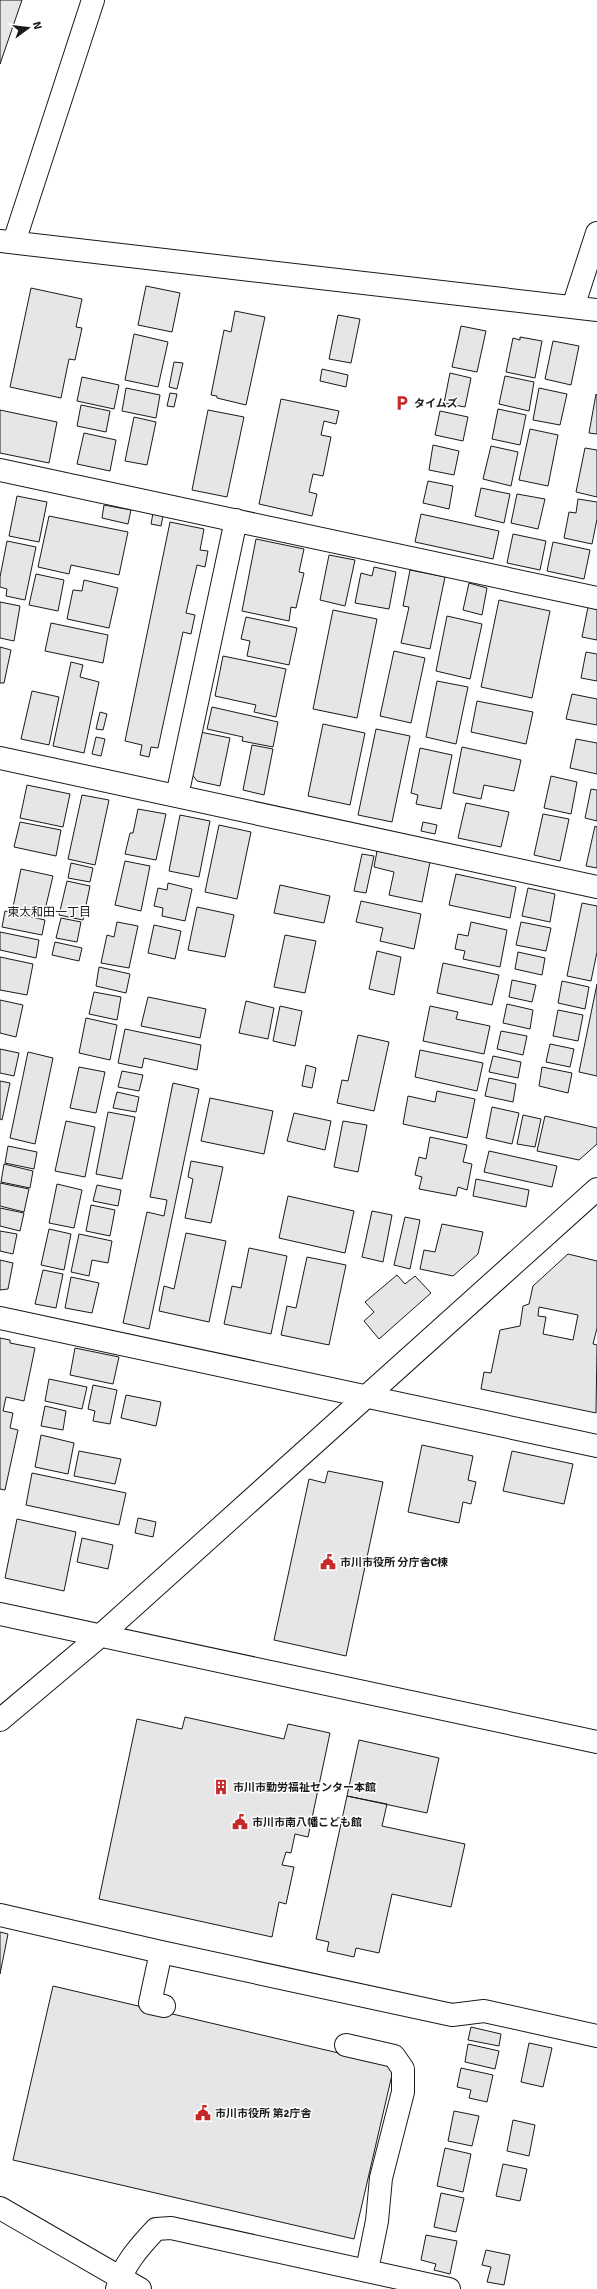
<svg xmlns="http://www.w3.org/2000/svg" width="597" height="2289" viewBox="0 0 597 2289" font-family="Signika,'Noto Sans JP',sans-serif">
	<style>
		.building { fill: #e6e6e6; stroke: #1a1a1a; fill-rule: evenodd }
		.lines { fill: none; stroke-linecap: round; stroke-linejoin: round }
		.minor-casing { stroke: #1a1a1a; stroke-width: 24 }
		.minor { stroke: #fff; stroke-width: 22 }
		.labels { text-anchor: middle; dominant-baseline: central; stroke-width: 3; stroke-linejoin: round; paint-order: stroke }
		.poi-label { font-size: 11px; font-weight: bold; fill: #1a1a1a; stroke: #fff; text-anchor: start }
		.neighbourhood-label { font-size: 12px; fill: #1a1a1a; stroke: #fff }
	</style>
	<rect width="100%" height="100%" fill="#fff"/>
	<path class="building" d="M 0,0 L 22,0 L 0,64 Z
		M 146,286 L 180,293 L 172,332 L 138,325 Z
		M 31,288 L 82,299 L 76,327 L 82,328 L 75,360 L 69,359 L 61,398 L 10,387 Z
		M 235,311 L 265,317 L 246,405 L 217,398 L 217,396 L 211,395 L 224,330 L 231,332 Z
		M 338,315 L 360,319 L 351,363 L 329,359 Z
		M 461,326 L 486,331 L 477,372 L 452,367 Z
		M 134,334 L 168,342 L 158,387 L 125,380 Z
		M 520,337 L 542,341 L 535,378 L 506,372 L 513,338 L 520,340 Z
		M 553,341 L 579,346 L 571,385 L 545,379 Z
		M 174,362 L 183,363 L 177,389 L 169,387 Z
		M 322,369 L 348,375 L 346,387 L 320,381 Z
		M 450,373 L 471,378 L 465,407 L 444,403 Z
		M 505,376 L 534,382 L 529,411 L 499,404 Z
		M 82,377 L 119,385 L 114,409 L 77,401 Z
		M 126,388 L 160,395 L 156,418 L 122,411 Z
		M 539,388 L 567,394 L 560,425 L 533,420 Z
		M 170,393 L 177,394 L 174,407 L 167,406 Z
		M 596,394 L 597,395 L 597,434 L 589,433 Z
		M 281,399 L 339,411 L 336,424 L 324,421 L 321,435 L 331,437 L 323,476 L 313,474 L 309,492 L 317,494 L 312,516 L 259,504 Z
		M 81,405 L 110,411 L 106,432 L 77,426 Z
		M 498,409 L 526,415 L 520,445 L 492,439 Z
		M 0,410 L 57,422 L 49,463 L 0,453 Z
		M 208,410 L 244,417 L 227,497 L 192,490 Z
		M 440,411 L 468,417 L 463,441 L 435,435 Z
		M 134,417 L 156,422 L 147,465 L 125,461 Z
		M 530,429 L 558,435 L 548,486 L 519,480 Z
		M 84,433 L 116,440 L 110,471 L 77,464 Z
		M 433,445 L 459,451 L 454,475 L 429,470 Z
		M 491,446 L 518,452 L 511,486 L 483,479 Z
		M 585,448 L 597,450 L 597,497 L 576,492 Z
		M 428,481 L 453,486 L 449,509 L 423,503 Z
		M 481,488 L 510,494 L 504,523 L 475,516 Z
		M 517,494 L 545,499 L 538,529 L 511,523 Z
		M 17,496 L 47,502 L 39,542 L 9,536 Z
		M 578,499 L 597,502 L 597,519 L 592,544 L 564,538 L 569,512 L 576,513 Z
		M 104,505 L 131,510 L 128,524 L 102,518 Z
		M 153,513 L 163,516 L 161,526 L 151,524 Z
		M 421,514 L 499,531 L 493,559 L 415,542 Z
		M 49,516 L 128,532 L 119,575 L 71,565 L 69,574 L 38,567 Z
		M 170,522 L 204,529 L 200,550 L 208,551 L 205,567 L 197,565 L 186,613 L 195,615 L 191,634 L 183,632 L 158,748 L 151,747 L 149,757 L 140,755 L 142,745 L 125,741 Z
		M 513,534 L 546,541 L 540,570 L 507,563 Z
		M 256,539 L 304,549 L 299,572 L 304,573 L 296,608 L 291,607 L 289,621 L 242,611 Z
		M 7,541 L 36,547 L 25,600 L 6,596 L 7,589 L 0,587 L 0,577 Z
		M 553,542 L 590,550 L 584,579 L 547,571 Z
		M 329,555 L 355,560 L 345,606 L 320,600 Z
		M 374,567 L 396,572 L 389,609 L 355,603 L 361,573 L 372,576 Z
		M 410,570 L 445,577 L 430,649 L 401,643 L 409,607 L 403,606 Z
		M 36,574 L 64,580 L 58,611 L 29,605 Z
		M 84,580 L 118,588 L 109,628 L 67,619 L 73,590 L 82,591 Z
		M 469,583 L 487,588 L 482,615 L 463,610 Z
		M 499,600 L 550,611 L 532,698 L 481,687 Z
		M 0,602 L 20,606 L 14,641 L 0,638 Z
		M 588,607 L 597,609 L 597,640 L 582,637 Z
		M 333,610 L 377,619 L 357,718 L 313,709 Z
		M 447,616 L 482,624 L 470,679 L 436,671 Z
		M 246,617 L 297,628 L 289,665 L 247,656 L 250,641 L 241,639 Z
		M 51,623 L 108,635 L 103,663 L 45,651 Z
		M 0,647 L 11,650 L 4,683 L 0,683 Z
		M 394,651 L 425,658 L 411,723 L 380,716 Z
		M 586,652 L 597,654 L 597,681 L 581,678 Z
		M 223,656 L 286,669 L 276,717 L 254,712 L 256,705 L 215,696 Z
		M 71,662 L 83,665 L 80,677 L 99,682 L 84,753 L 53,746 Z
		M 437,681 L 468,687 L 456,744 L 426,737 Z
		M 32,691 L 59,697 L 49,745 L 21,739 Z
		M 572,694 L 597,699 L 597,725 L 566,719 Z
		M 477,701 L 533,712 L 526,744 L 471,732 Z
		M 212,707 L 278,722 L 273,747 L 242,741 L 243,737 L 207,729 Z
		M 100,712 L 107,714 L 103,730 L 96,729 Z
		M 323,724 L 365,733 L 350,805 L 308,796 Z
		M 376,729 L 410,736 L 392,822 L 358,815 Z
		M 200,732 L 230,738 L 220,786 L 197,781 L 191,773 Z
		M 96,737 L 105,739 L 101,756 L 92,754 Z
		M 576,739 L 597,743 L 597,774 L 570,768 Z
		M 252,745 L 273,749 L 264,795 L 243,790 Z
		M 462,747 L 521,760 L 514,791 L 484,785 L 481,799 L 453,793 Z
		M 420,748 L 452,755 L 441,809 L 416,804 L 418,795 L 411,793 Z
		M 551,776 L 577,782 L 571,814 L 544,808 Z
		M 27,785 L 70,794 L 63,827 L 20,818 Z
		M 591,789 L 597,790 L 597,821 L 585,818 Z
		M 82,795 L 109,800 L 95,865 L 68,859 Z
		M 466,803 L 509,812 L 501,847 L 458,838 Z
		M 138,809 L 166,814 L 156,860 L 125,854 L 130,833 L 133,833 Z
		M 543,814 L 569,819 L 560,861 L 534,855 Z
		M 180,815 L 210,821 L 199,877 L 169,871 Z
		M 20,822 L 61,830 L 56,856 L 14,847 Z
		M 423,822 L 437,825 L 435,834 L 421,831 Z
		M 219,825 L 251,832 L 237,899 L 205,892 Z
		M 595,826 L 597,827 L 597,868 L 586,866 Z
		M 377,851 L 430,862 L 422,902 L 389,895 L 394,872 L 374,867 Z
		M 362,854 L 374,856 L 366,893 L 354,891 Z
		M 125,861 L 150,866 L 141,911 L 115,905 Z
		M 71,863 L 93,868 L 90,882 L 68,878 Z
		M 21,869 L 53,876 L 44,914 L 13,907 Z
		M 456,874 L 516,887 L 510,918 L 449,905 Z
		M 67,881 L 90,886 L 83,920 L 59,915 Z
		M 168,883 L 192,889 L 185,921 L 162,916 L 163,908 L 154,906 L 158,888 L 167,890 Z
		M 280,885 L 330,896 L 324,923 L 274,913 Z
		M 528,888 L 555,894 L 550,922 L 522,916 Z
		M 361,901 L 421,914 L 414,949 L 380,941 L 383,928 L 356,922 Z
		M 582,903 L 597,906 L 597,952 L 591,981 L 567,976 Z
		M 197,907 L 234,915 L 225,957 L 188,950 Z
		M 5,911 L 45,920 L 42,935 L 2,927 Z
		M 61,918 L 81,922 L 77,942 L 56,938 Z
		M 117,922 L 138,926 L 129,968 L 101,963 L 107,935 L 114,937 Z
		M 471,922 L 507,930 L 500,967 L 463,959 L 465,951 L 455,949 L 458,934 L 468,936 Z
		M 521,922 L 551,928 L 546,951 L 516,945 Z
		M 154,925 L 181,931 L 175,959 L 148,953 Z
		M 0,932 L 39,940 L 36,958 L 0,950 Z
		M 285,935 L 316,941 L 305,993 L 274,987 Z
		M 55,942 L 82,948 L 79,961 L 52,955 Z
		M 377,951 L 401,957 L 394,995 L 369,989 Z
		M 518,952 L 545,958 L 542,975 L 515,969 Z
		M 0,957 L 33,964 L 27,995 L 0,990 Z
		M 443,963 L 499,975 L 492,1005 L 437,993 Z
		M 99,967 L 130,974 L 126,993 L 96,986 Z
		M 512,980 L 536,985 L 532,1002 L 509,997 Z
		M 562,981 L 589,987 L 585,1009 L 558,1003 Z
		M 597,984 L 597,1076 L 579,1072 Z
		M 94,992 L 121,997 L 117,1020 L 89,1014 Z
		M 148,997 L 206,1009 L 200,1038 L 141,1026 Z
		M 0,1000 L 23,1005 L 16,1037 L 0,1033 Z
		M 246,1001 L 274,1008 L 268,1039 L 239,1033 Z
		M 507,1004 L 533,1010 L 530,1029 L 503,1023 Z
		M 280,1006 L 302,1011 L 295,1046 L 273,1041 Z
		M 430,1006 L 458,1012 L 456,1019 L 490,1026 L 484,1054 L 423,1041 Z
		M 558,1010 L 583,1015 L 578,1041 L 553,1036 Z
		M 86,1018 L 117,1025 L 110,1060 L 79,1053 Z
		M 125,1029 L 201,1045 L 197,1070 L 144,1058 L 142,1068 L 118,1063 Z
		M 501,1031 L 527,1036 L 523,1055 L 497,1049 Z
		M 358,1035 L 389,1042 L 374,1111 L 337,1103 L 342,1080 L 348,1081 Z
		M 550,1044 L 574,1049 L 570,1067 L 546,1062 Z
		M 0,1049 L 19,1053 L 14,1076 L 0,1073 Z
		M 420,1050 L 483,1063 L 477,1091 L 415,1077 Z
		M 28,1052 L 53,1058 L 35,1144 L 10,1138 Z
		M 493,1056 L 521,1062 L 518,1078 L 489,1072 Z
		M 306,1065 L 316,1068 L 312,1088 L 302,1086 Z
		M 79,1067 L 105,1072 L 96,1113 L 70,1108 Z
		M 542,1067 L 572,1073 L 568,1093 L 539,1086 Z
		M 122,1071 L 143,1075 L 139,1091 L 118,1087 Z
		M 489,1078 L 516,1084 L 513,1102 L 485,1096 Z
		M 0,1081 L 10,1083 L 2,1120 L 0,1119 Z
		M 173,1083 L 199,1089 L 149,1329 L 123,1323 L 147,1212 L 164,1216 L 167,1200 L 150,1197 Z
		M 437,1091 L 475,1099 L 467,1138 L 403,1124 L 408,1096 L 435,1102 Z
		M 117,1092 L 139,1097 L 136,1112 L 113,1108 Z
		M 210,1098 L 273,1111 L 264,1154 L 201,1141 Z
		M 492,1107 L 519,1113 L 512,1144 L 486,1138 Z
		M 108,1112 L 135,1117 L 122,1179 L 96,1174 Z
		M 294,1113 L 331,1121 L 325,1150 L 287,1141 Z
		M 523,1115 L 541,1119 L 535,1147 L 517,1144 Z
		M 545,1116 L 597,1128 L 597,1144 L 579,1160 L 537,1151 Z
		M 66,1121 L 95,1127 L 85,1177 L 55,1171 Z
		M 343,1121 L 367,1125 L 358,1172 L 334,1167 Z
		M 430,1137 L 467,1145 L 463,1162 L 472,1164 L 467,1190 L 458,1187 L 456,1196 L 419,1189 L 422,1177 L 415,1175 L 419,1157 L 426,1159 Z
		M 8,1146 L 37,1152 L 34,1169 L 5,1163 Z
		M 489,1151 L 557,1166 L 552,1187 L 484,1172 Z
		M 191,1161 L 223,1167 L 211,1223 L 185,1218 L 193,1179 L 188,1177 Z
		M 4,1164 L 33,1171 L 30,1188 L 1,1182 Z
		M 476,1179 L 529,1190 L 526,1207 L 473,1196 Z
		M 0,1183 L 29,1189 L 24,1212 L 0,1206 Z
		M 57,1184 L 82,1190 L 74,1228 L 49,1223 Z
		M 97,1185 L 121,1190 L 118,1206 L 93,1201 Z
		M 288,1196 L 354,1211 L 345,1253 L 279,1238 Z
		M 91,1205 L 115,1210 L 110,1236 L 86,1231 Z
		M 0,1208 L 24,1213 L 20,1231 L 0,1226 Z
		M 372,1211 L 392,1215 L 383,1262 L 362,1257 Z
		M 405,1217 L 420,1220 L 410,1269 L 394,1265 Z
		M 442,1224 L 483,1232 L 478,1254 L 453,1276 L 420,1269 L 424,1250 L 435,1252 Z
		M 49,1229 L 71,1234 L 64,1270 L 41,1265 Z
		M 0,1231 L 17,1234 L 13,1254 L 0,1251 Z
		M 186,1233 L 226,1241 L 209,1322 L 159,1311 L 164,1286 L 174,1289 Z
		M 79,1234 L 112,1241 L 108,1263 L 92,1260 L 89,1276 L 71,1272 Z
		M 249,1248 L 287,1256 L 271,1334 L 224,1324 L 232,1286 L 241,1288 Z
		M 568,1254 L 597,1261 L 597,1328 L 593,1344 L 597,1345 L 596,1413 L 481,1389 L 484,1372 L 491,1373 L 500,1330 L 520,1326 L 523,1306 L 529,1304 L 533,1286 ZM 539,1307 L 578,1315 L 573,1340 L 543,1334 L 546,1317 L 538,1316 Z
		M 307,1257 L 346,1265 L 329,1345 L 281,1335 L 287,1306 L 296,1308 Z
		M 0,1260 L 13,1263 L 8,1289 L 0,1290 Z
		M 43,1270 L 63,1274 L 56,1308 L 35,1304 Z
		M 397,1275 L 405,1284 L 415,1276 L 431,1293 L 379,1339 L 364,1321 L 374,1312 L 365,1302 Z
		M 71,1277 L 99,1283 L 92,1313 L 65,1308 Z
		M 0,1338 L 10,1340 L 10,1343 L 35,1348 L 24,1401 L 6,1397 L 3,1411 L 13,1413 L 10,1428 L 18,1430 L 5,1490 L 0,1489 Z
		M 75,1348 L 119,1357 L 113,1384 L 70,1375 Z
		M 49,1379 L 87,1387 L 82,1409 L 45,1401 Z
		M 93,1385 L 117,1390 L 110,1424 L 93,1421 L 95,1411 L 88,1409 Z
		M 126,1395 L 161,1402 L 156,1426 L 121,1418 Z
		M 45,1406 L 66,1411 L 63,1430 L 41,1426 Z
		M 41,1435 L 74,1443 L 68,1474 L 35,1467 Z
		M 422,1445 L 473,1456 L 468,1480 L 476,1482 L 471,1504 L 463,1502 L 459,1523 L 408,1512 Z
		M 79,1451 L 121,1459 L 115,1484 L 74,1476 Z
		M 512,1451 L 573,1464 L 564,1504 L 503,1491 Z
		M 328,1471 L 383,1482 L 346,1656 L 274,1640 L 309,1479 L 325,1483 Z
		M 32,1473 L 126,1493 L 119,1525 L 26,1505 Z
		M 138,1518 L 156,1522 L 153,1537 L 135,1533 Z
		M 17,1519 L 76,1532 L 64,1591 L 5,1578 Z
		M 82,1538 L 113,1545 L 108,1569 L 77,1562 Z
		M 185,1717 L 284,1739 L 288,1724 L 330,1733 L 308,1837 L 295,1834 L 291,1853 L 286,1852 L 282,1865 L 294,1867 L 286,1904 L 279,1902 L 272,1937 L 99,1899 L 137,1719 L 182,1729 Z
		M 359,1740 L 439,1758 L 427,1813 L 347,1796 Z
		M 347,1796 L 387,1804 L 382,1826 L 465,1844 L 451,1907 L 392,1894 L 379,1953 L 356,1948 L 354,1957 L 327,1951 L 329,1942 L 316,1939 Z
		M 0,1932 L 8,1934 L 0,1974 Z
		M 53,1986 L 394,2066 L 354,2239 L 13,2160 Z
		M 471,2027 L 501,2034 L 499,2046 L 468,2040 Z
		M 529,2043 L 552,2048 L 543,2087 L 521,2082 Z
		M 468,2044 L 499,2051 L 495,2069 L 465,2062 Z
		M 461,2068 L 493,2075 L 487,2102 L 469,2098 L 471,2090 L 457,2087 Z
		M 454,2111 L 479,2116 L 472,2146 L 448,2141 Z
		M 513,2120 L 535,2125 L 529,2156 L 507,2151 Z
		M 445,2148 L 471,2154 L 463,2192 L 437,2186 Z
		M 503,2164 L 527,2169 L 520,2201 L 496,2196 Z
		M 441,2193 L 464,2198 L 456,2232 L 434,2227 Z
		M 426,2235 L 457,2241 L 450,2274 L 434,2270 L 436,2264 L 421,2260 Z
		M 486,2250 L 510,2255 L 504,2285 L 487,2282 L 491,2267 L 482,2265 Z"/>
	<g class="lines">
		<defs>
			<path id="minor" d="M 0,241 L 597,310
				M 14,242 L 93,0
				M 573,307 L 597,233
				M 0,470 L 597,598
				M 0,758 L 597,887
				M 177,796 L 236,520
				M 0,1318 L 597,1446
				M 0,1614 L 597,1742
				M 0,1720 L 100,1636 L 597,1189
				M 0,1915 L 161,1952 L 452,2015 L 484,2011 L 597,2036
				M 161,1952 L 150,2003 L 164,2006
				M 346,2045 L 394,2056 L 403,2069 L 403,2092 L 381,2178 L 377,2221 L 367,2270
				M 0,2208 L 140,2289
				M 117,2289 C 122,2266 140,2246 156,2229 L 171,2228 L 449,2289"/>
		</defs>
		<use href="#minor" class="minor-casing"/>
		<use href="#minor" class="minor"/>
	</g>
	<defs>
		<symbol id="parking-bare" viewBox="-9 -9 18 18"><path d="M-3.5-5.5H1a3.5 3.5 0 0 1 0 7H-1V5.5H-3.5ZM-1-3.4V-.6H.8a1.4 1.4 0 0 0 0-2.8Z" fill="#c62828" stroke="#fff" stroke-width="2.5" paint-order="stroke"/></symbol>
		<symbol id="civic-bare" viewBox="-9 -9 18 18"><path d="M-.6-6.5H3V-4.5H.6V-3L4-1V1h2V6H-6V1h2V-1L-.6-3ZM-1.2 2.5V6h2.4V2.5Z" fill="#c62828" stroke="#fff" stroke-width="2.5" paint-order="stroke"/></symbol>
		<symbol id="building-bare" viewBox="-9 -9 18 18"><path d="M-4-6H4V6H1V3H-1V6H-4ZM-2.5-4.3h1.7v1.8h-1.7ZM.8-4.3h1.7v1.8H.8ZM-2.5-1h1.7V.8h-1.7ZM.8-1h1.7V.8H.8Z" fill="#c62828" stroke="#fff" stroke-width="2.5" paint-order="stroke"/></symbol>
	</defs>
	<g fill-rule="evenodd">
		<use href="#parking-bare" x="391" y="392" width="22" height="22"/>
		<use href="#civic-bare" x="317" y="1551" width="22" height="22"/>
		<use href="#building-bare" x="210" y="1776" width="22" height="22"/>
		<use href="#civic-bare" x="229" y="1811" width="22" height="22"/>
		<use href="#civic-bare" x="192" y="2102" width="22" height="22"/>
	</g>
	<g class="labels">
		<g class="poi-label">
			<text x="414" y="403">タイムズ</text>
			<text x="340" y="1562">市川市役所 分庁舎C棟</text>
			<text x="233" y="1787">市川市勤労福祉センター本館</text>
			<text x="252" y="1822">市川市南八幡こども館</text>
			<text x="215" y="2113">市川市役所 第2庁舎</text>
		</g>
		<g class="neighbourhood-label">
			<text x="49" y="912">東大和田一丁目</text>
		</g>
	</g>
	<g transform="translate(28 28) rotate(75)" stroke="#ffffff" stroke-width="3" paint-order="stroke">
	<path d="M0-3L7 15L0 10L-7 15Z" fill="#1a1a1a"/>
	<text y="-6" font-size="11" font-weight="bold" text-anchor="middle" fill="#1a1a1a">N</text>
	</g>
</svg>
